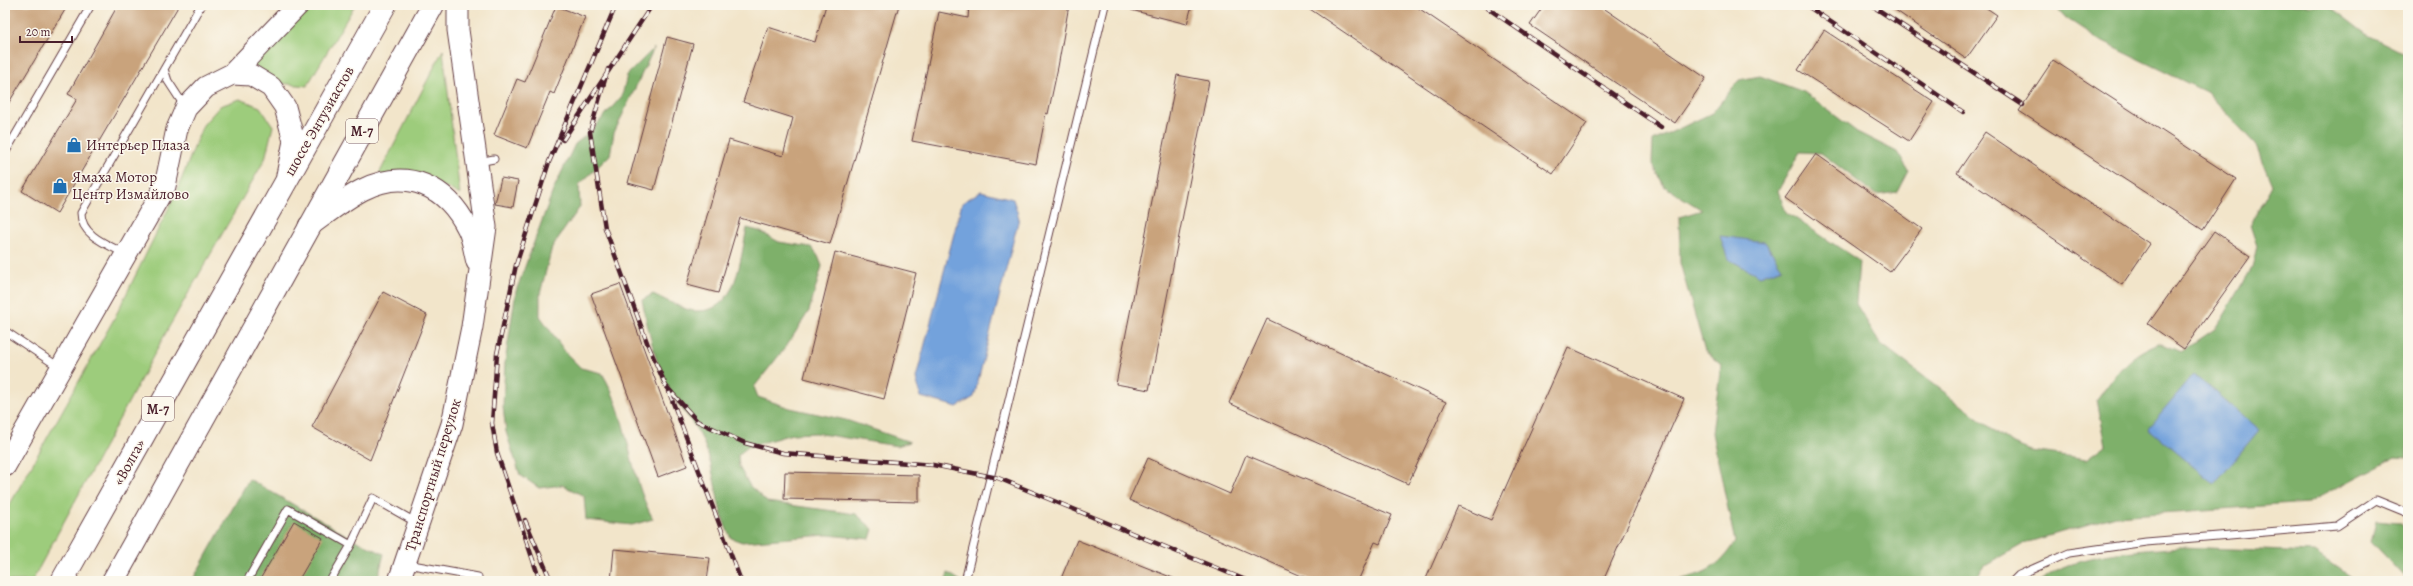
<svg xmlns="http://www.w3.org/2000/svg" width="2413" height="586" viewBox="0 0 2413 586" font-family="Alegreya,serif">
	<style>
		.green { fill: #9dcc7b; stroke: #747653 }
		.forest { fill: #7eb06b; stroke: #64684b }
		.water { fill: #73a2dc; stroke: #5e6084 }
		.building { fill: #c9a37b }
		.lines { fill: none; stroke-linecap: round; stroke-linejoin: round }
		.lane-casing { stroke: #633d43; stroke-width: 9 }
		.secondary-casing { stroke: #633d43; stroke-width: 23 }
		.highway-casing { stroke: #633d43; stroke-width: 24 }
		.lane { stroke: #fff; stroke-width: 7 }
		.secondary { stroke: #fff; stroke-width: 21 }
		.highway { stroke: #fff; stroke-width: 22 }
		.rail-casing { stroke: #4a1f2b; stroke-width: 4.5 }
		.rail { stroke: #fbf7ec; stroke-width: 3; stroke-dasharray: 9; stroke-linecap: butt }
		.labels { text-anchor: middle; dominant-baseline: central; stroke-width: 3; stroke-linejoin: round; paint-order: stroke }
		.shield { fill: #fbf7ec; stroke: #7f6065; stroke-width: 1 }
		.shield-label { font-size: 14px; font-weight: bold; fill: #4a1f2b }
		.street-label { font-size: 15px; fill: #4a1f2b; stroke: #fbf7ec }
		.poi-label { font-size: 15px; fill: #4a1f2b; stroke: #fbf7ec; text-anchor: start }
	</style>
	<rect width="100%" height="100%" fill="#fbf7ec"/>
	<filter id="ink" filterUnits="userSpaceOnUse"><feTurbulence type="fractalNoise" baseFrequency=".025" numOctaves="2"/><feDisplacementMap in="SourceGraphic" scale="8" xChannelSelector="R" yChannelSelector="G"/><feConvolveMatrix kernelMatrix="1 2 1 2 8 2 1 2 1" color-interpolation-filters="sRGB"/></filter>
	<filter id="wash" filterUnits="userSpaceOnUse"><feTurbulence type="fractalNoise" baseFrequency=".012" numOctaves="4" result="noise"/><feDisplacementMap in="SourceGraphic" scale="16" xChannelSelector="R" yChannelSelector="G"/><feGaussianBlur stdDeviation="0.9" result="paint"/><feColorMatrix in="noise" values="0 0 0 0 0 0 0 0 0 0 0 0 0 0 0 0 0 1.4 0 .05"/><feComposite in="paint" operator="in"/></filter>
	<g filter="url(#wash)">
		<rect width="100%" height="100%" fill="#f2e5ca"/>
		<path class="green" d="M 308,5 L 355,5 L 307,86 L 279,83 L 251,63 Z
			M 443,50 L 460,195 L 446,187 L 379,174 Z
			M 240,99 L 260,107 L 273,126 L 265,159 L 169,327 L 32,581 L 5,581 L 5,513 L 115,317 L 176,193 L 203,125 L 220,106 Z"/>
		<path class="forest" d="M 2054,5 L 2328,5 L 2366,34 L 2408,55 L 2408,458 L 2395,457 L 2308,503 L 2116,516 L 2025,543 L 1985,566 L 1974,581 L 1674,581 C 1707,573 1716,570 1735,542 L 1712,433 L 1721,365 L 1705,351 L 1680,263 L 1679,217 L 1702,210 L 1664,186 L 1652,163 L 1653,141 L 1712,113 L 1739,80 L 1760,76 L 1804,92 L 1857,132 L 1897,152 L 1909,171 L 1898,192 L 1876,195 L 1821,153 L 1800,152 L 1778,191 L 1786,212 L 1859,261 L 1856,304 L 1880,343 L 2011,443 L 2031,451 L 2087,459 L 2106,445 L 2097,400 C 2118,372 2126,356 2159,343 L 2181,352 L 2216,328 L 2252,268 L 2257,246 L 2250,225 L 2272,185 L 2255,144 L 2208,93 L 2103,42 L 2066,18 Z
			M 654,48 L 614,133 L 610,155 L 579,185 L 580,207 L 552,247 L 540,294 L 540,316 L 566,353 L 581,368 L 602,373 C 629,417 628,473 653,519 L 632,525 L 586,520 L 584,496 L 562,485 L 539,488 L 520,475 L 506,432 L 503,406 L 505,362 L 516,291 L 554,188 L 575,144 L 590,132 L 622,96 L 627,75 Z
			M 747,228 L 759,231 L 779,242 L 811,247 L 818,256 L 822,266 L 809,311 L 788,344 L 754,387 L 758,397 L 790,408 L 846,420 L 910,442 L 897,446 L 815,433 L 792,434 L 748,447 L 738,455 L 739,467 L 750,486 L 767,502 L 856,514 L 873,529 L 870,539 L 827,535 L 742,542 L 731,538 C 714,507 717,470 702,439 C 693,421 678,405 668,388 C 657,370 646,321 642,300 L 653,294 C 664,299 686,311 696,311 C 738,313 740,258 747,228 Z
			M 249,479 L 353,539 L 384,554 L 377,581 L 192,581 Z
			M 2376,520 L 2399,522 L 2408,530 L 2408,581 L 2371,542 Z
			M 2180,547 L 2314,552 L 2352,578 L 2352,581 L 2040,581 C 2077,551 2135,552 2180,547 Z
			M 948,573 L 961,581 L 945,581 Z"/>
		<path class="water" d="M 981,191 L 1013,199 L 1019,218 L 974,397 L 957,407 L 921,397 L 916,378 L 962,203 Z
			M 1720,236 L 1765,242 L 1782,268 L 1760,276 L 1728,259 Z
			M 2194,374 L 2259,430 L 2214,484 L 2148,428 Z"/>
		<g id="blocks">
			<path class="building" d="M 5,5 L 68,5 L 5,109 Z
				M 118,5 L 179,5 L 57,213 L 22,191 L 77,99 L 68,94 Z
				M 826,5 L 899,5 L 830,244 L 740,218 L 718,293 L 687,285 L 729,140 L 783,156 L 793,118 L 743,102 L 768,27 L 815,42 Z
				M 969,5 L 1069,5 L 1058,67 L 1048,114 L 1046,113 L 1036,164 L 912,141 L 939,12 L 968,18 Z
				M 1131,5 L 1192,5 L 1187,24 L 1131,10 Z
				M 1304,5 L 1414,5 L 1587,123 L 1553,174 Z
				M 1544,5 L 1599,5 L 1706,78 L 1675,123 L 1530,25 Z
				M 1888,5 L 1982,5 L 1997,15 L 1966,59 Z
				M 556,6 L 585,17 L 554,94 L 550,92 L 527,148 L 494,135 L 517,79 L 525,82 Z
				M 1824,30 L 1934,102 L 1909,141 L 1798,70 Z
				M 667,37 L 693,44 L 654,190 L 628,183 Z
				M 2053,60 L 2236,179 L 2203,230 L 2019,111 Z
				M 1177,75 L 1209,81 L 1149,390 L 1116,384 Z
				M 1985,132 L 2150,244 L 2122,285 L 1957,173 Z
				M 1816,154 L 1922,229 L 1890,272 L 1785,198 Z
				M 501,178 L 518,181 L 513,207 L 495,204 Z
				M 2214,231 L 2250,256 L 2184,349 L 2148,324 Z
				M 835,252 L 916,273 L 884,399 L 804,378 Z
				M 620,284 L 687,466 L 658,477 L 591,294 Z
				M 383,292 L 427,315 L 370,460 L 312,427 Z
				M 1267,319 L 1446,402 L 1408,484 L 1229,403 Z
				M 1568,347 L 1684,399 L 1603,581 L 1425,581 L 1458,506 L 1491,520 Z
				M 1246,455 L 1392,515 L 1380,544 L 1375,542 L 1358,581 L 1313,581 L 1129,500 L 1148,458 L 1230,494 Z
				M 785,472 L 919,475 L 919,502 L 784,499 Z
				M 294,521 L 323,538 L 298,581 L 259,581 Z
				M 1077,540 L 1178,580 L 1178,581 L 1060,581 Z
				M 614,549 L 710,558 L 707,581 L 611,581 Z"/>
		</g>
	</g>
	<g filter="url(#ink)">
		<use href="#blocks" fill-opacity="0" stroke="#633d43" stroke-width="1"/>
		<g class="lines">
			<defs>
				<path id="lane" d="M 164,69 L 168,81 L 185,107
					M 5,153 L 91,5
					M 478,162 L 494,159
					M 124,253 C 106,244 81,235 81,213 L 201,5
					M 5,331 L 59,367
					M 351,545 L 373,498 L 417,523
					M 407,564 L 478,577
					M 247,581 L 288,509 L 351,545 L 330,581
					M 965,581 L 1105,5
					M 2013,581 L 2019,575 L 2069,553 L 2146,542 L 2337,526 L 2376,500 L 2408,513"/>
				<path id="secondary" d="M 232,74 L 251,75 L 271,87 L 285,107 L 294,141 L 287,175
					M 309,226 C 326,214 343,200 362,190 C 407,167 447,186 468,229 C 473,239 474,251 477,262
					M 5,466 L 165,186 L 177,129 L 186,108 L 206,87 L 232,74 L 298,5
					M 399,581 L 452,424 L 472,327 L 486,227 L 458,30 L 458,5"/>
				<path id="highway" d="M 62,581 L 385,5
					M 113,581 L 433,5"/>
			</defs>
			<use href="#lane" class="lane-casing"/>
			<use href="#secondary" class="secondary-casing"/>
			<use href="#highway" class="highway-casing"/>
			<use href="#lane" class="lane"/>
			<use href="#secondary" class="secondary"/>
			<use href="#highway" class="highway"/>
			<defs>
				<path id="rail" d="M 1483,5 L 1661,127
					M 1806,5 L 1963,112
					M 1871,5 L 2023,105
					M 608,69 L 590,132 L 605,228 L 648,345 L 666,386 L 697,421 L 745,443 L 783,453 L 933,465 L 998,478 L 1248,581
					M 563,140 L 652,5
					M 669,392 L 741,581
					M 525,520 L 551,581
					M 540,581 L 497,453 L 492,423 L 497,354 L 516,265 L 549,162 L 616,5"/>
			</defs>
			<use href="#rail" class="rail-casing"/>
			<use href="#rail" class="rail"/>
		</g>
	</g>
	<defs>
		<symbol id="shop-bare" viewBox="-9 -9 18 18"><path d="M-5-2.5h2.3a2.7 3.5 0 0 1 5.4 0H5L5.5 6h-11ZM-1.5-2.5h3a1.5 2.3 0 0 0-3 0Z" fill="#1f6fb2" stroke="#fbf7ec" stroke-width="2.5" paint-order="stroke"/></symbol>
	</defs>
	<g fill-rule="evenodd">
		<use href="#shop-bare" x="63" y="134" width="22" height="22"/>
		<use href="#shop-bare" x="49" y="175" width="22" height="22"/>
	</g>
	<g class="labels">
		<g class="shield">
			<rect x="346" y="119" width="32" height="24" rx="3"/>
			<rect x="142" y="397" width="32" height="24" rx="3"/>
		</g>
		<g class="shield-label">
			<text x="362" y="131">М-7</text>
			<text x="158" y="409">М-7</text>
		</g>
		<g class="street-label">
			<text transform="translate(319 121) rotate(-60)">шоссе Энтузиастов</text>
			<text transform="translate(129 462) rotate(-61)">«Волга»</text>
			<text transform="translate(433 475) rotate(-73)">Транспортный переулок</text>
		</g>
		<g class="poi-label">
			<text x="86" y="145">Интерьер Плаза</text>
			<text x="72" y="177">Ямаха Мотор<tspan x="72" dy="17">Центр Измайлово</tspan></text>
		</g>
	</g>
	<rect width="2413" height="586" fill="none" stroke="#fbf7ec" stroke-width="20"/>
	<path d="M20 36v6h52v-6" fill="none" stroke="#4a1f2b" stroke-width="2"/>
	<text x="26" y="36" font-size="12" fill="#4a1f2b" stroke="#fbf7ec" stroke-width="3" paint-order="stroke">20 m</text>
</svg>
